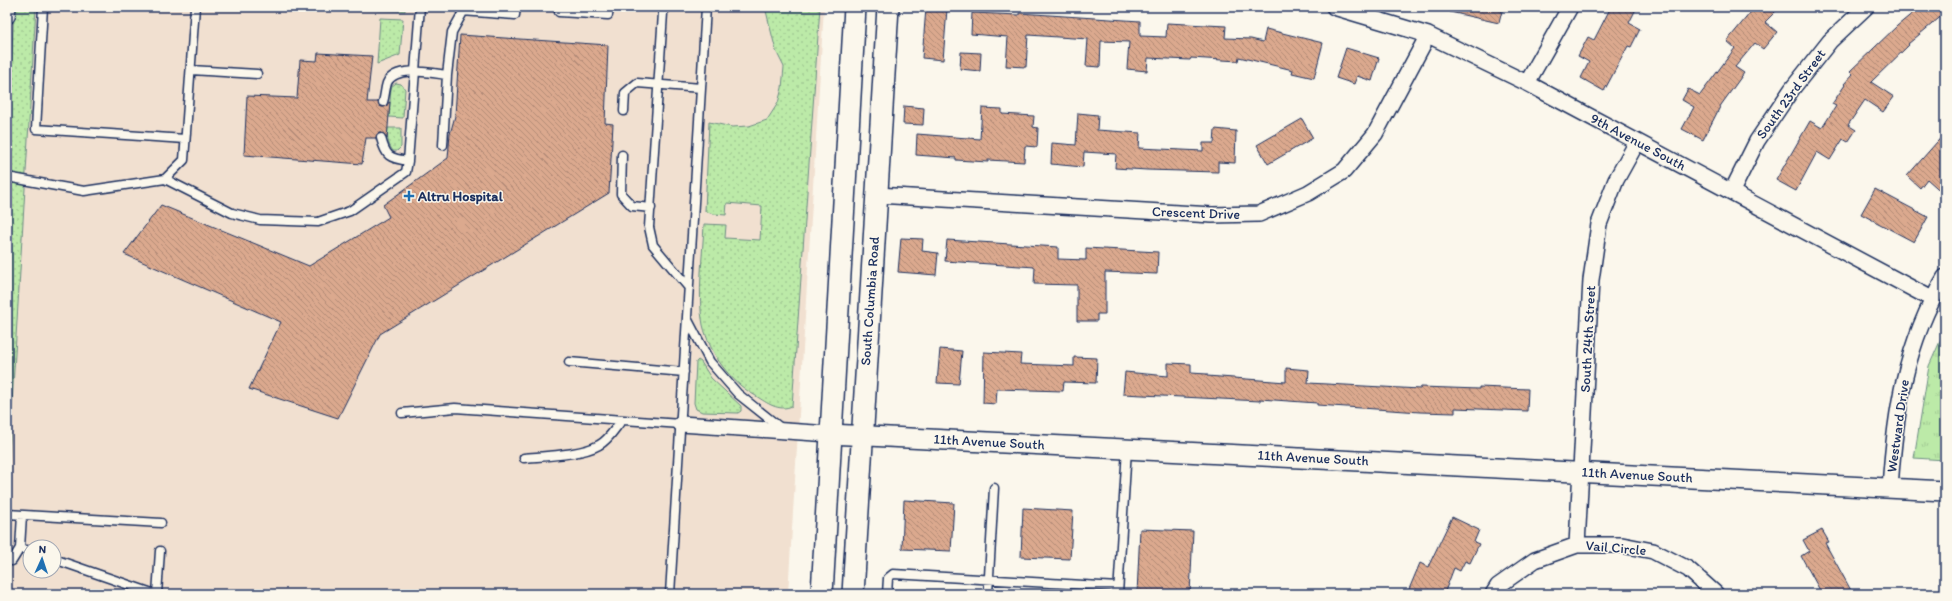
<svg xmlns="http://www.w3.org/2000/svg" width="1952" height="601" viewBox="0 0 1952 601" font-family="Itim,sans-serif">
	<style>
		.built { fill: #f1e0d0; fill-rule: evenodd }
		.grass { fill: url(#grass-dots); stroke: #6c8c83 }
		.park { fill: url(#park-tufts); stroke: #6c8c83 }
		.building { fill: url(#building-back-hatch); stroke: #1b2f5e }
		.lines { fill: none; stroke-linecap: round; stroke-linejoin: round }
		.service-casing { stroke: #1b2f5e; stroke-width: 11 }
		.minor-casing { stroke: #1b2f5e; stroke-width: 18 }
		.tertiary-casing { stroke: #1b2f5e; stroke-width: 22 }
		.secondary-casing { stroke: #1b2f5e; stroke-width: 24 }
		.service { stroke: #fbf7ec; stroke-width: 8 }
		.minor { stroke: #fbf7ec; stroke-width: 15 }
		.tertiary { stroke: #fbf7ec; stroke-width: 19 }
		.secondary { stroke: #fbf7ec; stroke-width: 21 }
		.poi-dot { fill: #1f6fb2; stroke: #fbf7ec; stroke-width: 1.5 }
		.labels { text-anchor: middle; dominant-baseline: central; stroke-width: 3; stroke-linejoin: round; paint-order: stroke }
		.street-label { font-size: 14px; fill: #1b2f5e; stroke: #fbf7ec }
		.poi-label { font-size: 14px; font-weight: bold; fill: #1b2f5e; stroke: #fbf7ec; text-anchor: start }
	</style>
	<defs>
		<pattern id="grass-dots" width="8" height="8" patternUnits="userSpaceOnUse"><rect width="8" height="8" fill="#bceaa8"/><path d="M2 2h.1M6 6h.1" fill="none" stroke="#a1c993" stroke-width="1.8" stroke-linecap="round"/></pattern>
		<pattern id="park-tufts" width="24" height="20" patternUnits="userSpaceOnUse"><rect width="24" height="20" fill="#bceaa8"/><path d="M3 7l-1-3M5 7V3M7 7l1-3M15 17l-1-3M17 17v-4M19 17l1-3" fill="none" stroke="#a1c993"/></pattern>
		<pattern id="building-back-hatch" width="6" height="6" patternUnits="userSpaceOnUse"><rect width="6" height="6" fill="#dba98e"/><path d="M-1 5l2 2M0 0l6 6M5-1l2 2" fill="none" stroke="#b18a77"/></pattern>
	</defs>
	<rect width="100%" height="100%" fill="#fbf7ec"/>
	<filter id="ink" filterUnits="userSpaceOnUse"><feTurbulence type="fractalNoise" baseFrequency=".025" numOctaves="2"/><feDisplacementMap in="SourceGraphic" scale="8" xChannelSelector="R" yChannelSelector="G"/><feConvolveMatrix kernelMatrix="1 2 1 2 8 2 1 2 1" color-interpolation-filters="sRGB"/></filter>
	<g filter="url(#ink)">
		<path class="built" d="M 7,7 L 824,7 L 788,594 L 7,594 ZM 30,547 L 54,547 L 54,571 L 30,571 Z"/>
		<path class="grass" d="M 14,7 L 36,7 L 7,486 L 7,154 Z
			M 377,7 L 405,7 L 405,11 L 377,10 Z
			M 765,7 L 820,7 L 792,406 C 779,412 767,403 756,396 C 730,382 710,354 703,325 C 697,298 703,252 704,224 L 726,225 L 725,238 L 760,240 L 762,206 L 727,203 L 726,215 L 713,214 L 705,211 L 709,122 L 732,127 L 749,126 L 767,120 L 778,103 L 782,88 L 784,67 L 776,51 Z
			M 380,18 L 403,19 L 400,55 L 377,64 Z
			M 396,83 L 401,84 L 405,89 L 403,118 L 389,117 L 391,87 Z
			M 388,128 L 401,128 L 401,147 L 397,151 L 393,151 C 387,143 387,137 388,128 Z
			M 698,360 L 701,362 L 711,378 L 741,406 L 741,411 L 738,413 L 702,412 L 696,409 L 694,403 L 696,362 Z"/>
		<path class="park" d="M 1945,330 L 1945,460 L 1914,458 L 1929,366 Z"/>
		<path class="building" d="M 1451,7 L 1503,7 L 1499,23 L 1450,12 Z
			M 1611,7 L 1637,7 L 1629,23 L 1640,29 L 1631,47 L 1628,46 L 1604,91 L 1581,78 L 1589,62 L 1578,56 L 1588,37 L 1594,40 Z
			M 1755,7 L 1780,7 L 1765,22 L 1777,32 L 1763,49 L 1755,43 L 1735,67 L 1744,73 L 1721,105 L 1703,140 L 1682,129 L 1694,107 L 1682,100 L 1688,89 L 1700,95 L 1735,48 L 1727,41 Z
			M 1920,7 L 1938,7 L 1944,14 L 1908,44 L 1909,45 L 1871,82 L 1894,97 L 1883,112 L 1865,100 L 1848,125 L 1856,130 L 1848,142 L 1843,139 L 1830,160 L 1817,152 L 1796,191 L 1776,180 L 1810,121 L 1822,128 L 1836,106 L 1832,104 L 1845,85 L 1844,84 L 1853,74 L 1850,71 L 1897,26 Z
			M 926,8 L 947,9 L 943,60 L 922,58 Z
			M 972,13 L 1019,15 L 1019,13 L 1140,21 L 1140,36 L 1166,37 L 1167,23 L 1226,26 L 1225,38 L 1251,39 L 1263,42 L 1266,29 L 1323,43 L 1314,78 L 1292,73 L 1293,70 L 1239,57 L 1238,61 L 1191,58 L 1190,60 L 1148,58 L 1147,71 L 1127,69 L 1129,42 L 1101,41 L 1100,67 L 1086,66 L 1088,39 L 1028,35 L 1026,67 L 1006,66 L 1008,37 L 971,34 Z
			M 460,35 L 608,45 L 605,123 L 613,124 L 609,193 L 380,334 L 338,418 L 249,389 L 281,322 L 124,254 L 161,205 L 309,266 L 389,217 L 383,205 L 448,158 L 450,134 L 455,116 Z
			M 1346,48 L 1379,58 L 1372,81 L 1357,76 L 1354,84 L 1336,78 Z
			M 961,52 L 981,53 L 980,71 L 960,69 Z
			M 318,53 L 372,56 L 367,102 L 378,102 L 382,107 L 390,102 L 387,139 L 382,133 L 377,134 L 376,138 L 366,138 L 362,164 L 244,155 L 247,96 L 297,98 L 300,60 L 317,61 Z
			M 904,106 L 924,108 L 923,125 L 903,124 Z
			M 982,108 L 1002,109 L 1002,114 L 1034,116 L 1033,127 L 1038,128 L 1037,147 L 1025,146 L 1024,162 L 988,160 L 988,162 L 956,160 L 956,158 L 916,155 L 917,134 L 980,139 Z
			M 1078,113 L 1098,115 L 1097,130 L 1140,133 L 1139,148 L 1203,151 L 1203,143 L 1214,143 L 1215,129 L 1236,131 L 1235,163 L 1218,162 L 1218,172 L 1147,170 L 1115,168 L 1116,154 L 1084,152 L 1083,167 L 1051,164 L 1052,143 L 1076,145 Z
			M 1302,119 L 1313,138 L 1268,164 L 1257,145 Z
			M 1945,133 L 1945,195 L 1927,179 L 1920,188 L 1907,176 Z
			M 1875,189 L 1928,217 L 1914,242 L 1861,214 Z
			M 901,238 L 923,239 L 922,251 L 938,253 L 936,275 L 898,272 Z
			M 947,240 L 1058,247 L 1058,259 L 1086,260 L 1086,248 L 1158,252 L 1157,274 L 1105,272 L 1105,314 L 1097,314 L 1097,321 L 1077,321 L 1077,285 L 1034,284 L 1035,267 L 945,261 Z
			M 940,349 L 962,351 L 959,384 L 937,383 Z
			M 984,352 L 1021,354 L 1020,364 L 1074,366 L 1074,357 L 1097,358 L 1096,383 L 1064,382 L 1063,391 L 997,389 L 996,404 L 983,403 Z
			M 1168,363 L 1191,364 L 1191,373 L 1207,374 L 1207,376 L 1286,382 L 1286,368 L 1309,370 L 1308,383 L 1420,389 L 1421,387 L 1479,389 L 1479,387 L 1528,389 L 1527,411 L 1455,408 L 1455,413 L 1420,412 L 1317,405 L 1317,403 L 1260,399 L 1260,401 L 1123,394 L 1125,372 L 1168,376 Z
			M 904,500 L 954,503 L 951,551 L 902,549 Z
			M 1023,508 L 1073,511 L 1070,559 L 1021,557 Z
			M 1452,517 L 1479,530 L 1474,542 L 1479,544 L 1470,563 L 1465,561 L 1460,571 L 1454,568 L 1444,594 L 1407,594 L 1420,563 L 1428,567 Z
			M 1140,529 L 1193,531 L 1190,594 L 1137,594 Z
			M 1822,530 L 1829,542 L 1825,543 L 1853,594 L 1822,594 L 1801,556 L 1809,551 L 1803,540 Z"/>
		<g class="lines">
			<defs>
				<path id="service" d="M 43,7 L 36,129 L 185,139
					M 560,7 L 559,12 L 608,15 L 609,7
					M 665,7 L 663,13 L 649,227 L 653,245 L 689,288
					M 462,11 L 515,15 L 516,7
					M 191,70 L 257,74
					M 383,102 C 385,96 385,89 387,83 C 395,65 432,73 447,75 L 452,32 L 462,14 L 463,7
					M 624,111 L 625,93 L 637,83 L 701,88
					M 381,138 C 386,157 389,158 408,161 L 420,7
					M 443,145 L 447,75
					M 622,155 L 621,194 L 632,206 L 651,208
					M 7,177 L 84,191 L 165,179 L 184,160 L 195,7
					M 165,179 L 232,213 L 260,220 L 318,222 L 350,211 L 406,172 L 408,161
					M 688,320 L 710,362 L 738,394 L 782,429
					M 569,362 L 684,372
					M 402,413 L 455,408 L 681,424
					M 524,458 C 544,456 582,455 599,445 C 609,440 615,428 622,420
					M 7,514 L 161,523
					M 20,548 L 30,551
					M 54,559 L 155,594
					M 12,561 L 20,548 L 22,515
					M 157,594 L 160,551
					M 670,594 L 706,7
					M 887,594 L 888,578 L 893,574 L 1118,587
					M 988,594 L 994,488
					M 1118,594 L 1127,449"/>
				<path id="minor" d="M 1334,7 L 1428,35 L 1527,83 L 1932,299
					M 7,16 L 8,7
					M 1527,83 L 1570,7
					M 1732,191 L 1757,141 L 1792,89 L 1830,41 L 1866,7
					M 877,195 L 1212,215 L 1259,214 L 1308,193 L 1344,171 L 1375,134 L 1428,35
					M 681,424 L 830,434
					M 1890,488 C 1895,412 1905,344 1945,277
					M 1577,545 L 1591,280 L 1599,224 L 1616,180 L 1637,142
					M 1493,594 L 1498,586 L 1535,560 L 1577,545 L 1622,545 L 1653,551 L 1688,569 L 1716,594"/>
				<path id="tertiary" d="M 830,434 L 1945,491"/>
				<path id="secondary" d="M 822,594 L 855,7
					M 853,594 L 888,7"/>
			</defs>
			<use href="#service" class="service-casing"/>
			<use href="#minor" class="minor-casing"/>
			<use href="#tertiary" class="tertiary-casing"/>
			<use href="#secondary" class="secondary-casing"/>
			<use href="#service" class="service"/>
			<use href="#minor" class="minor"/>
			<use href="#tertiary" class="tertiary"/>
			<use href="#secondary" class="secondary"/>
		</g>
	</g>
	<path class="poi-dot" d="M407 190h4v4h4v4h-4v4h-4v-4h-4v-4h4z"/>
	<g class="labels">
		<g class="street-label">
			<text transform="translate(1791 94) rotate(-54)">South 23rd Street</text>
			<text transform="translate(1638 142) rotate(28)">9th Avenue South</text>
			<text transform="translate(1196 213) rotate(2)">Crescent Drive</text>
			<text transform="translate(870 301) rotate(-86)">South Columbia Road</text>
			<text transform="translate(1588 339) rotate(-87)">South 24th Street</text>
			<text transform="translate(1898 426) rotate(-82)">Westward Drive</text>
			<text transform="translate(989 442) rotate(3)">11th Avenue South</text>
			<text transform="translate(1313 458) rotate(3)">11th Avenue South</text>
			<text transform="translate(1637 475) rotate(3)">11th Avenue South</text>
			<text transform="translate(1616 548) rotate(5)">Vail Circle</text>
		</g>
		<g class="poi-label">
			<text x="418" y="196">Altru Hospital</text>
		</g>
	</g>
	<rect width="1952" height="601" fill="none" stroke="#fbf7ec" stroke-width="24"/>
	<rect x="12" y="12" width="1928" height="577" fill="none" stroke="#1b2f5e" stroke-width="1.5" filter="url(#ink)"/>
	<g transform="translate(42 559) rotate(3)"><circle r="19" fill="#fbf7ec" stroke="#a1a7b3"/>
	<path d="M0-3L7 15L0 10L-7 15Z" fill="#1f6fb2"/>
	<text y="-6" font-size="11" font-weight="bold" text-anchor="middle" fill="#1b2f5e">N</text>
	</g>
</svg>
